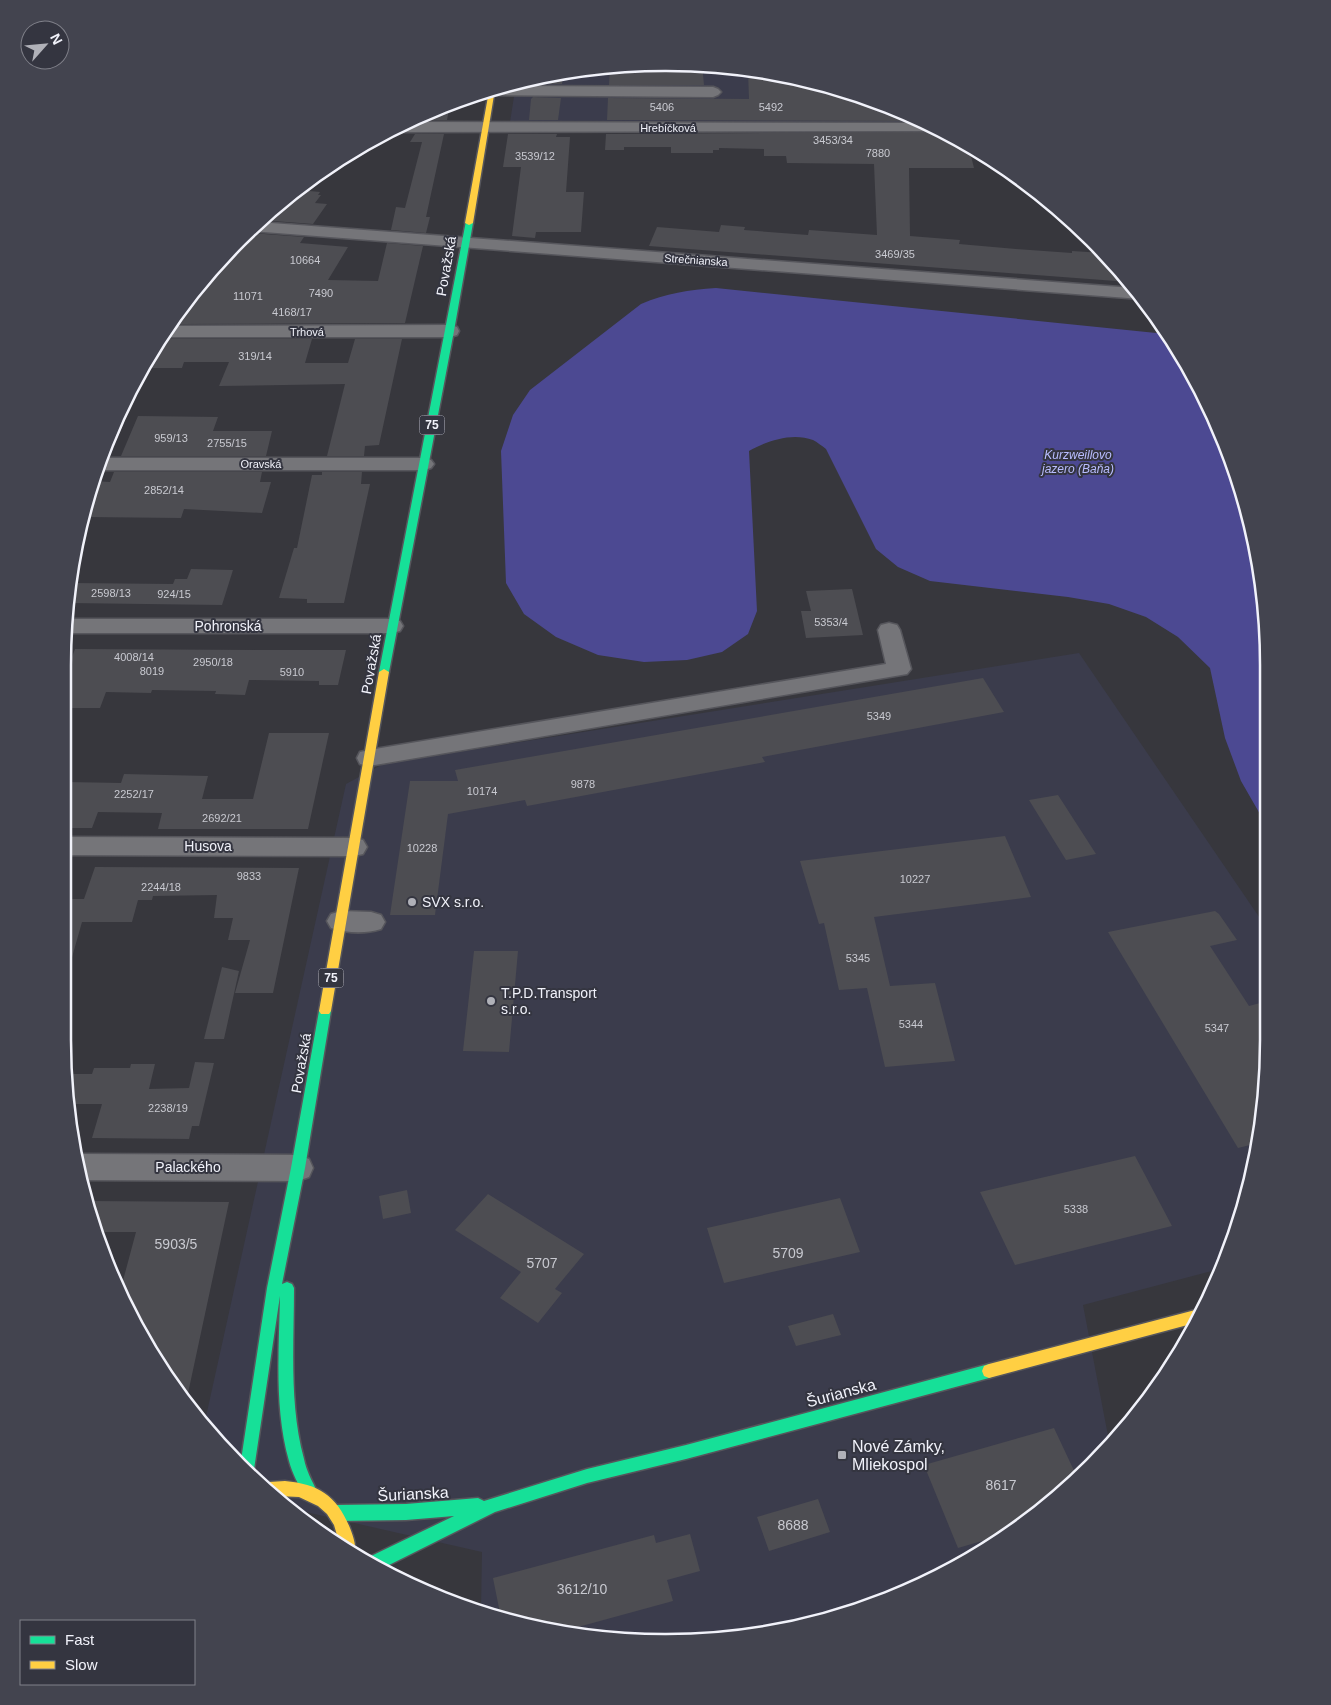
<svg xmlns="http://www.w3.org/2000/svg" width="1331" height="1705" viewBox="0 0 1331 1705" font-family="Arial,sans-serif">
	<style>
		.built { fill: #3b3c4c }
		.water { fill: #4c4992 }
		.building { fill: #4d4d52 }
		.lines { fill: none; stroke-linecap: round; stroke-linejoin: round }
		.street-casing { stroke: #56565c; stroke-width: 3 }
		.fast-casing { stroke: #56565c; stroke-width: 3 }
		.slow-casing { stroke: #56565c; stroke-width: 3 }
		.street { fill: #757579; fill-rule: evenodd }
		.fast { fill: #16e098; fill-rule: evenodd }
		.slow { fill: #ffcf43; fill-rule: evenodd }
		.poi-dot { fill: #b0b1b8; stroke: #343540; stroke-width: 2 }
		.labels { text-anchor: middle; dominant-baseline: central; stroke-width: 4; stroke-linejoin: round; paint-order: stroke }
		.number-label { font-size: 11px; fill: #c8c9d0 }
		.far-street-label { font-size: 11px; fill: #f1f2fa; stroke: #343540 }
		.shield { fill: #343540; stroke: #b8b9c2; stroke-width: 1 }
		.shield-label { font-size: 12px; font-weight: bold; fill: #f1f2fa }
		.far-water-label { font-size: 12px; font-style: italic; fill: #b9bdff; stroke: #343540 }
		.street-label { font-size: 14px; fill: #f1f2fa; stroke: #343540 }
		.poi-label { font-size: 14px; fill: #f1f2fa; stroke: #343540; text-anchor: start }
		.near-number-label { font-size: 14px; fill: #c8c9d0 }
		.near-street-label { font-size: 16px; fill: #f1f2fa; stroke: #343540 }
		.near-poi-label { font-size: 16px; fill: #f1f2fa; stroke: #343540; text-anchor: start }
		.rim { fill: none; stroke: #f1f2fa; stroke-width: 2.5 }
	</style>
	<rect width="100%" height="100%" fill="#37373d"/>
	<path class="built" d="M 705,64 L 821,83 L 925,122 L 510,122 L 516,84 L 587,68 Z
		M 1079,653 L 1268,930 L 1268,1040 L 1257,1157 L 1223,1268 L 1083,1305 L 1109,1441 L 1063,1493 L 967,1562 L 822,1622 L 666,1642 L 510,1622 L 481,1610 L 482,1552 L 297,1510 L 239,1466 L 205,1421 L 346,784 L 383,764 Z"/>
	<path class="water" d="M 716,288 L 1166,334 L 1188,364 L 1237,472 L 1267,626 L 1268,828 L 1241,781 L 1225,738 L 1210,668 L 1178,637 L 1146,617 L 1109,604 L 1068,597 L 930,581 L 898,567 L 876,549 L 826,449 C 822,446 817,442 813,440 C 792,432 767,441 749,451 L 757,611 L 748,634 L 722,652 L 687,660 L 644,662 L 598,655 L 556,637 L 524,614 L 506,583 L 501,451 L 513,415 L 530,390 L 641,304 C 666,293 689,290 716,288 Z"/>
	<path class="building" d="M 702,64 L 704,85 L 609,85 L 610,68 Z
		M 748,71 L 821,83 L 923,121 L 607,120 L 608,98 L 749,99 Z
		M 563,73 L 562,84 L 534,84 L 535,80 Z
		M 533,97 L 561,98 L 558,120 L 529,120 L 531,99 Z
		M 450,104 L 447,120 L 423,120 L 426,115 Z
		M 944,132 L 969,148 L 974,168 L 909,168 L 910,236 L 960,240 L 959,244 L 1016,249 L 1072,253 L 1072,251 L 1103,253 L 1119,268 L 1129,282 L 649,246 L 657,227 L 719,232 L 721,225 L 745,227 L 744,230 L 808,235 L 809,230 L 877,235 L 874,164 L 787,163 L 786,156 L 764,156 L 764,149 L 719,148 L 719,150 L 713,150 L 713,153 L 671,153 L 671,147 L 624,147 L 624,150 L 605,150 L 606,134 Z
		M 415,134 L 444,134 L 426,217 L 430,217 L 426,233 L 391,230 L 396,207 L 405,208 L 422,142 L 410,142 Z
		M 508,134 L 557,134 L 556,137 L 570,137 L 566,192 L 584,192 L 581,232 L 536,232 L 535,238 L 512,236 L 521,167 L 503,167 Z
		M 299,190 L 320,192 L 318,195 L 321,195 L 315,203 L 327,204 L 313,224 L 260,220 L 268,212 Z
		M 249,233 L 304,237 L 300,243 L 348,247 L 328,280 L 378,281 L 387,243 L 423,246 L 405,323 L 177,324 L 188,298 L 194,298 L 196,293 L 200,293 L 224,259 L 231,259 Z
		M 168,339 L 312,339 L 305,363 L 348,363 L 355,339 L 402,339 L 379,445 L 365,446 L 364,456 L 327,456 L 345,384 L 219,386 L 229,362 L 184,362 L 182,368 L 151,368 Z
		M 138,416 L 218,417 L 213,431 L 272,431 L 266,456 L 121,456 Z
		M 114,472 L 262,472 L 260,482 L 271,482 L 262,513 L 184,509 L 181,518 L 86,517 L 93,481 L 110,482 Z
		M 322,472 L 362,472 L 361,484 L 370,484 L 344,603 L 307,603 L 307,599 L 279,598 L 294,548 L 297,548 L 312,475 L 322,475 Z
		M 191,569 L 233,570 L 222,605 L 68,603 L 72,583 L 173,584 L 175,579 L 187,579 Z
		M 852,589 L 863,635 L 806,638 L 801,611 L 811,611 L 806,591 Z
		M 75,649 L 256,650 L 346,650 L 338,685 L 319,685 L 319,681 L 249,680 L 245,695 L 215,694 L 216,691 L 152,690 L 151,693 L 106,692 L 100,708 L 64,708 L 64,679 Z
		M 983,678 L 1004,712 L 762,757 L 765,762 L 527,806 L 525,800 L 448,814 L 435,915 L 390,915 L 410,781 L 458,781 L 455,770 Z
		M 269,733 L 329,733 L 308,829 L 158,829 L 162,813 L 98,812 L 92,828 L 63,828 L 63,794 L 67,782 L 121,783 L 124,774 L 208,776 L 202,799 L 253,799 Z
		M 1058,795 L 1096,854 L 1066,860 L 1029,800 Z
		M 1005,836 L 1031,897 L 874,917 L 890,986 L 935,983 L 955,1061 L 885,1067 L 867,988 L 839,990 L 824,923 L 819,924 L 800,861 Z
		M 95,867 L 299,868 L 273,993 L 235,993 L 250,940 L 228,940 L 233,918 L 214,918 L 217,895 L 153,896 L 152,900 L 138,900 L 132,922 L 82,922 L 69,968 L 63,967 L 63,899 L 84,899 Z
		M 1215,911 L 1219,914 L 1237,940 L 1210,946 L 1249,1006 L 1260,1003 L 1268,1016 L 1268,1040 L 1258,1143 L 1238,1148 L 1108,932 Z
		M 474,951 L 518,951 L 509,1052 L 463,1051 Z
		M 222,967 L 239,971 L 224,1039 L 204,1039 Z
		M 195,1062 L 214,1063 L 199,1126 L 192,1126 L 189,1139 L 92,1138 L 102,1104 L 71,1104 L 67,1074 L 92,1074 L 94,1068 L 130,1068 L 131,1064 L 155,1064 L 149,1089 L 189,1088 Z
		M 1135,1156 L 1172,1226 L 1015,1265 L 980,1192 Z
		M 407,1190 L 411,1213 L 383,1219 L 379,1196 Z
		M 488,1194 L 584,1254 L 555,1289 L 562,1293 L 538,1323 L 500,1298 L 521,1272 L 455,1230 Z
		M 840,1198 L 860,1252 L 724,1283 L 707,1228 Z
		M 85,1201 L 229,1202 L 187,1398 L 143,1341 L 121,1288 L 136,1232 L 98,1232 Z
		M 833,1314 L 841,1335 L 796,1346 L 788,1326 Z
		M 1054,1428 L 1077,1477 L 1063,1493 L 1006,1534 L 958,1548 L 924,1465 Z
		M 818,1499 L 830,1532 L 769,1551 L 757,1517 Z
		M 690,1534 L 700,1571 L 667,1580 L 673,1601 L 567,1630 L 510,1622 L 501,1618 L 493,1578 L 654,1535 L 656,1543 Z"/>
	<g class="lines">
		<defs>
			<path id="street" d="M 510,86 L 713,87 L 718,89 L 721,92 L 718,95 L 713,97 L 492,95 L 485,91 Z
				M 410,122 L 929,123 L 943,131 L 400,132 L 394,130 Z
				M 258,222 L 1133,288 L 1141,299 L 250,231 Z
				M 450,325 L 457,327 L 459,331 L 457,335 L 450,337 L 162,337 L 168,326 Z
				M 101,458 L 424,458 L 431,460 L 434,464 L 431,468 L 424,470 L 96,470 Z
				M 65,619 L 392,619 L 400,621 L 403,626 L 400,631 L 392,633 L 64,633 Z
				M 889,623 L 897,625 L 900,630 L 911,669 L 907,674 L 369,766 L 360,764 L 357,758 L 360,752 L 369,750 L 886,664 L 878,630 L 881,625 Z
				M 63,837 L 354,838 L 363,840 L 367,847 L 363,854 L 354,856 L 63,855 Z
				M 341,911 L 371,912 L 381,915 L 385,922 L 381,929 C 365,934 347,933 331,928 L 327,921 L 331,914 Z
				M 78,1154 L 298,1155 L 309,1159 L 313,1168 L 309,1177 L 298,1181 L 81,1180 Z"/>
			<path id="fast" d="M 466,221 L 473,223 L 454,331 L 389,672 L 384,675 L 379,672 Z
				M 325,1006 L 329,1008 L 331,1011 L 305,1168 L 282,1284 L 287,1282 L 292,1284 L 294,1288 C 294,1345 289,1404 304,1459 C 306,1470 312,1481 317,1491 L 314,1496 L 309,1498 L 304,1496 C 299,1485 292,1473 289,1461 C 274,1408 279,1350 280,1296 L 253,1476 L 240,1467 L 267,1288 L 291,1168 L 319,1011 L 321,1008 Z
				M 989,1364 L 994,1366 L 996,1371 L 994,1376 L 989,1378 L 686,1459 L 587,1483 L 495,1512 L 381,1569 L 364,1562 L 365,1559 L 454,1516 L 406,1520 L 337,1521 L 332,1518 L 329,1513 L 332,1508 L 337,1505 L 406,1504 L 478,1498 L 484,1501 L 587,1469 L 686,1445 Z"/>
			<path id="slow" d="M 495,89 L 473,223 L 469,225 L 465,223 L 489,91 Z
				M 384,669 L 389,672 L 331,1011 L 329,1014 L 321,1014 L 319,1011 L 379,672 Z
				M 1199,1309 L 1202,1310 L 1195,1323 L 989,1378 L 984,1376 L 982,1371 L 984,1366 L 989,1364 Z
				M 285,1481 C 319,1484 337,1496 350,1528 C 353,1536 357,1546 354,1554 L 339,1542 L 334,1525 L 327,1514 L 318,1506 L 299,1497 L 278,1496 L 263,1484 L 269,1482 Z"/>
		</defs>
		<use href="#street" class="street-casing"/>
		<use href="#fast" class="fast-casing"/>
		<use href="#slow" class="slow-casing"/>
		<use href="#street" class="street"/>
		<use href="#fast" class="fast"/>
		<use href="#slow" class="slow"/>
	</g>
	<g class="poi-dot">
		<circle cx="412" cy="902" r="5"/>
		<circle cx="491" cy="1001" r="5"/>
		<rect x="837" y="1450" width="10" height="10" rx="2.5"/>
	</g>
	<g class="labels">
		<g class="number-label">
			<text x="662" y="107">5406</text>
			<text x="771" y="107">5492</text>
			<text x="833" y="140">3453/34</text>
			<text x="878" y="153">7880</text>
			<text x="535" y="156">3539/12</text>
			<text x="895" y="254">3469/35</text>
			<text x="305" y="260">10664</text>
			<text x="321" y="293">7490</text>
			<text x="248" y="296">11071</text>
			<text x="292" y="312">4168/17</text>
			<text x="255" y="356">319/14</text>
			<text x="171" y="438">959/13</text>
			<text x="227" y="443">2755/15</text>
			<text x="164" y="490">2852/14</text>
			<text x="111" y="593">2598/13</text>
			<text x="174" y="594">924/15</text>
			<text x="831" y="622">5353/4</text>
			<text x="134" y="657">4008/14</text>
			<text x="213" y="662">2950/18</text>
			<text x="152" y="671">8019</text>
			<text x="292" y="672">5910</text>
			<text x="879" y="716">5349</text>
			<text x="583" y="784">9878</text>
			<text x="482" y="791">10174</text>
			<text x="134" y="794">2252/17</text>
			<text x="222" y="818">2692/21</text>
			<text x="422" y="848">10228</text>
			<text x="249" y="876">9833</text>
			<text x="915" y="879">10227</text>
			<text x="161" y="887">2244/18</text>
			<text x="858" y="958">5345</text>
			<text x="911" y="1024">5344</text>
			<text x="1217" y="1028">5347</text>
			<text x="168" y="1108">2238/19</text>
			<text x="1076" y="1209">5338</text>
		</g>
		<g class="far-street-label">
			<text x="668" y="128">Hrebíčková</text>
			<text transform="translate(696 260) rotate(4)">Strečnianska</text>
			<text x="307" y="332">Trhová</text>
			<text x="261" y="464">Oravská</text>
		</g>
		<g class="shield">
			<rect x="419.5" y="415.5" width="25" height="19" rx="4"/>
			<rect x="318.5" y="968.5" width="25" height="19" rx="4"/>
		</g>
		<g class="shield-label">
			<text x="432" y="425">75</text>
			<text x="331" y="978">75</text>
		</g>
		<g class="far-water-label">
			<text x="1078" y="455">Kurzweillovo<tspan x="1078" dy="14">jazero (Baňa)</tspan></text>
		</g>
		<g class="street-label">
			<text transform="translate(446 266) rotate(-80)">Považská</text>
			<text x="228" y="626">Pohronská</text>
			<text transform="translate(371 664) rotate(-80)">Považská</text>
			<text x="208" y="846">Husova</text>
			<text transform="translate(301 1063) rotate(-80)">Považská</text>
			<text x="188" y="1167">Palackého</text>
		</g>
		<g class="poi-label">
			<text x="422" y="902">SVX s.r.o.</text>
			<text x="501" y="993">T.P.D.Transport<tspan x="501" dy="16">s.r.o.</tspan></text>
		</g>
		<g class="near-number-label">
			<text x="176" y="1244">5903/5</text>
			<text x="788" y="1253">5709</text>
			<text x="542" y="1263">5707</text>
			<text x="1001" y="1485">8617</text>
			<text x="793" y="1525">8688</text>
			<text x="582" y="1589">3612/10</text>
		</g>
		<g class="near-street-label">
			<text transform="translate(841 1393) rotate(-15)">Šurianska</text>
			<text transform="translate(413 1494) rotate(-3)">Šurianska</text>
		</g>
		<g class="near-poi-label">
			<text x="852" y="1446">Nové Zámky,<tspan x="852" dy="18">Mliekospol</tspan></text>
		</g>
	</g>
	<path d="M0 0H1331V1705H0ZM665 71H666A594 594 0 0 1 1260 665V1040A594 594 0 0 1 666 1634H665A594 594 0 0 1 71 1040V665A594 594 0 0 1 665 71Z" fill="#43444f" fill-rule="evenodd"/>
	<path class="rim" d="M665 71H666A594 594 0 0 1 1260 665V1040A594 594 0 0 1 666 1634H665A594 594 0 0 1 71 1040V665A594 594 0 0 1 665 71Z"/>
	<rect x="20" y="1620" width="175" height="65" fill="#343540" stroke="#80818a"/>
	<rect x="30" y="1636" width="25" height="8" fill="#16e098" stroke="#80818a"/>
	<text x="65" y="1645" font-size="15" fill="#f1f2fa">Fast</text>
	<rect x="30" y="1661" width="25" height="8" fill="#ffcf43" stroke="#80818a"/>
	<text x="65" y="1670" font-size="15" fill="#f1f2fa">Slow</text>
	<g transform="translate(45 45) rotate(63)"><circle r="24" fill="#343540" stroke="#80818a"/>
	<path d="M0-4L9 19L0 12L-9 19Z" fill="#b0b1b8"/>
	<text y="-8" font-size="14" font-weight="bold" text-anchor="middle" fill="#f1f2fa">N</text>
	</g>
</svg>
